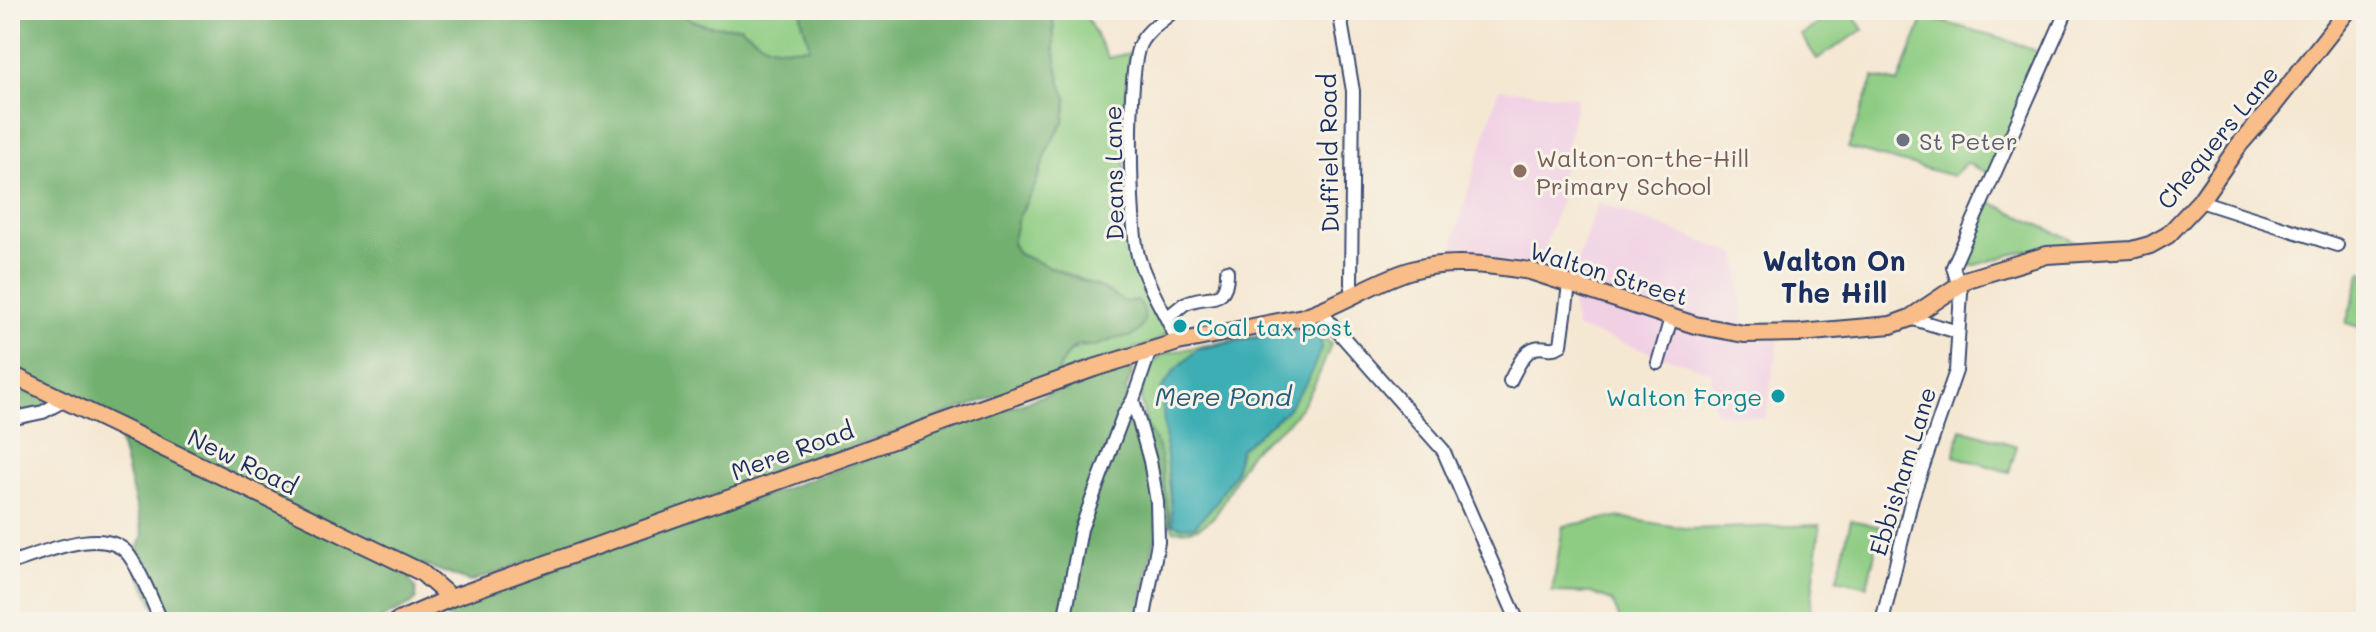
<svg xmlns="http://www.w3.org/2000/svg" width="2376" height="632" viewBox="0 0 2376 632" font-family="Mali,sans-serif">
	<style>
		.built { fill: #f1d0e4 }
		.green { fill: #8dcc82; stroke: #547e70; stroke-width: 2 }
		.forest { fill: #72b070; stroke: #467067; stroke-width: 2 }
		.water { fill: #3caeb4; stroke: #2c6e89; stroke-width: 2 }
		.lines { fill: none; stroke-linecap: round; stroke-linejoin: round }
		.minor-casing { stroke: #3c4b70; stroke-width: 16 }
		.major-casing { stroke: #3c4b70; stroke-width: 20 }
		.minor { stroke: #fff; stroke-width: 12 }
		.major { stroke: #f9bd89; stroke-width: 16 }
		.worship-dot { fill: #6b7280; stroke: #f7f3e8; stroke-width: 3 }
		.education-dot { fill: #8d6e63; stroke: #f7f3e8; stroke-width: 3 }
		.culture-dot { fill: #0f9aa8; stroke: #f7f3e8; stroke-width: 3 }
		.labels { text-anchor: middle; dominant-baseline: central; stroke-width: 6; stroke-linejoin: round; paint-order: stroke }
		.street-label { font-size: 24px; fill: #1b2f5e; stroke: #f7f3e8 }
		.worship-label { font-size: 24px; fill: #5b616d; stroke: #f7f3e8; text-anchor: start }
		.education-label { font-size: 24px; fill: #785e54; stroke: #f7f3e8; text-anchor: start }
		.culture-label { font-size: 24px; fill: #0d838f; stroke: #f7f3e8; text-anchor: start }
		.water-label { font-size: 26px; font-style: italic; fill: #275b7c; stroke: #f7f3e8 }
		.quarter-label { font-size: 28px; font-weight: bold; fill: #1b2f5e; stroke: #f7f3e8 }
	</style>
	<rect width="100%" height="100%" fill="#f7f3e8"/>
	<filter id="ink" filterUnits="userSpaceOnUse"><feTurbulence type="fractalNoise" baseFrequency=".0125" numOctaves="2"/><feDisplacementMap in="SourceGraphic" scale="16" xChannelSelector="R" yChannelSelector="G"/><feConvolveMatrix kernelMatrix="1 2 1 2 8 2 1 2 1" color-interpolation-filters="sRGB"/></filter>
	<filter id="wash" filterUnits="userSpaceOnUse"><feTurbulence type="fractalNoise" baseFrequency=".006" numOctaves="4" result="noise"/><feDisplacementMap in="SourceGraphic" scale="32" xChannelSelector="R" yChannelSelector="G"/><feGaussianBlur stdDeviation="1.8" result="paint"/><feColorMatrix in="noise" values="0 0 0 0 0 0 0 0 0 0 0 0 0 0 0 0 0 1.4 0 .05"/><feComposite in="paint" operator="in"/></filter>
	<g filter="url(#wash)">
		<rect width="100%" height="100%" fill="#f5e8d3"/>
		<path class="built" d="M 1499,89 L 1577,97 L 1560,186 L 1563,194 L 1538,266 L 1452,257 L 1456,231 Z
			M 1598,202 L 1738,255 L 1744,334 L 1780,332 L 1765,419 L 1715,412 L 1711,372 L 1576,328 L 1569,285 Z"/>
		<path class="green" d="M 678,10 L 802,10 C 799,22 809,34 810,48 C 773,49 768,50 740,26 C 716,28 696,27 678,10 Z
			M 1053,10 L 1088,10 L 1086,16 L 1108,58 L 1130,53 L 1124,119 L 1126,230 L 1134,263 L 1154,312 L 1166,326 L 1166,333 L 1158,341 L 1058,374 C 1068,337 1089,352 1116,338 L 1137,301 L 1125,302 L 1103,289 L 1018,254 L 1012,243 L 1018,218 L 1035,185 L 1050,144 L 1064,122 L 1067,99 L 1060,81 L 1054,48 Z
			M 1840,10 L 1850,10 L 1863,30 L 1817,59 L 1801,35 Z
			M 1924,17 L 2002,38 L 2043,54 L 1990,174 L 1966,163 L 1953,176 L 1848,148 L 1874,77 L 1898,83 Z
			M 1990,202 L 2080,244 L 2024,251 L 1972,266 L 1964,260 Z
			M 2362,271 L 2366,272 L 2366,329 L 2346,323 Z
			M 1308,325 L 1331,344 C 1320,374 1310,400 1287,423 C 1276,433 1257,444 1249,455 C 1226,485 1223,537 1173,530 L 1141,402 C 1141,384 1149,361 1166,353 Z
			M 1961,429 L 2017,446 L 2009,472 L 1954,456 Z
			M 1616,517 L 1690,529 L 1820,525 L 1809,622 L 1621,622 L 1612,601 L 1591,593 L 1552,592 L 1563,526 Z
			M 1851,520 L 1881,527 L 1867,586 L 1837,579 Z"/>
		<path class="forest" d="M 10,10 L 678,10 C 696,27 715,28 740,26 C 768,50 773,49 809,47 C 809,34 799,22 802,10 L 1053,10 L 1054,48 L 1060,81 L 1067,99 L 1064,122 L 1050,144 L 1035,185 L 1018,218 L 1012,243 L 1018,254 L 1103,289 L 1125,302 L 1137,301 C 1149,311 1146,330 1130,337 C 1126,338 1121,337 1117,338 C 1109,340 1102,345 1093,346 C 1092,346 1081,345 1080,345 C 1067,348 1061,363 1057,375 L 470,582 L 422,564 L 409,579 L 416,589 L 416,599 L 410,605 L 375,622 L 162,622 L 134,564 L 143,534 L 116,426 L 63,401 L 10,419 Z
			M 1136,362 L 1126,391 L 1159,448 L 1170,524 L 1154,542 L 1138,622 L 454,622 L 447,617 L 436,614 L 449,606 L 488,591 L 778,491 Z"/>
		<path class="water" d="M 1304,328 L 1319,336 L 1322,346 L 1308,381 L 1286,411 L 1240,449 L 1235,472 L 1216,503 L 1195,526 L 1182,527 L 1173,524 L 1161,390 L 1174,371 L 1198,349 Z"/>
	</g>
	<g filter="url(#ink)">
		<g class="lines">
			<defs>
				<path id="minor" d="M 1175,10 C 1163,20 1147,30 1140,44 C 1127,71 1129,229 1139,259 C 1148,288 1166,314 1178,342
					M 1339,10 L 1353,91 L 1351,283 L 1354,296
					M 2200,201 L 2337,245
					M 1323,311 L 1327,319 L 1443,450 L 1518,622
					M 1168,317 C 1173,313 1179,308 1184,304 C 1206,292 1228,308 1227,271
					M 1910,318 L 1958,332
					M 1658,363 L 1671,318
					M 1510,381 C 1515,372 1523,351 1535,348 C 1545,345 1551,352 1561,345 L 1569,285
					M 10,419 L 43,412 L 63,401
					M 10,563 C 41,554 104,524 128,554 C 143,574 151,600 162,622
					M 1064,622 L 1081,529 L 1123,416 L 1133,400
					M 1143,622 L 1158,542 L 1157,502 L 1150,461 L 1133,400 L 1150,350
					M 1882,622 L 1912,498 L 1956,371 L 1961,293 L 1953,267 L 2067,10"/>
				<path id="major" d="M 10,374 L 421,572 L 451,598
					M 396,622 L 451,598 L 1094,368 L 1178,342 L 1303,317 C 1341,305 1374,281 1412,270 C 1448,259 1493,265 1530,271 L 1695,325 L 1744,334 L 1800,333 L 1891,325 L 1910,318 L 1968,279 L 2047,255 L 2132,250 L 2150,245 L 2168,235 L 2200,201 L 2239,145 L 2272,107 L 2348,10"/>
			</defs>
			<use href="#minor" class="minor-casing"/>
			<use href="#major" class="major-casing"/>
			<use href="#minor" class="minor"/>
			<use href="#major" class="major"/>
		</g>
	</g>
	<circle class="worship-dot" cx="1903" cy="140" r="8"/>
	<circle class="education-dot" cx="1520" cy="171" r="8"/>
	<g class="culture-dot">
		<circle cx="1180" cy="326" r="8"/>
		<circle cx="1778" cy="396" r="8"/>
	</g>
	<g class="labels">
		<g class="street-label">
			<text transform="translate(2217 137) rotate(-51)">Chequers Lane</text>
			<text transform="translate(1328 153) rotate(-91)">Duffield Road</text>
			<text transform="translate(1113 173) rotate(-91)">Deans Lane</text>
			<text transform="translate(1609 273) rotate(17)">Walton Street</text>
			<text transform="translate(792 450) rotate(-20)">Mere Road</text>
			<text transform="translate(243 461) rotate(26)">New Road</text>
			<text transform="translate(1902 471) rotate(-73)">Ebbisham Lane</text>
		</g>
		<g class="worship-label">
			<text x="1919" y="140">St Peter</text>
		</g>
		<g class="education-label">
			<text x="1536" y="157">Walton-on-the-Hill<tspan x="1536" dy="28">Primary School</tspan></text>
		</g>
		<g class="culture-label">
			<text x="1196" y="326">Coal tax post</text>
			<text x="1762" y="396" text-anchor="end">Walton Forge</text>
		</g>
		<g class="water-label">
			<text x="1223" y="396">Mere Pond</text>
		</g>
		<g class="quarter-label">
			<text x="1834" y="260">Walton On<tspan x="1834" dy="32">The Hill</tspan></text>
		</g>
	</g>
	<rect width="2376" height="632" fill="none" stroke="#f7f3e8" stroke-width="40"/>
</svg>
